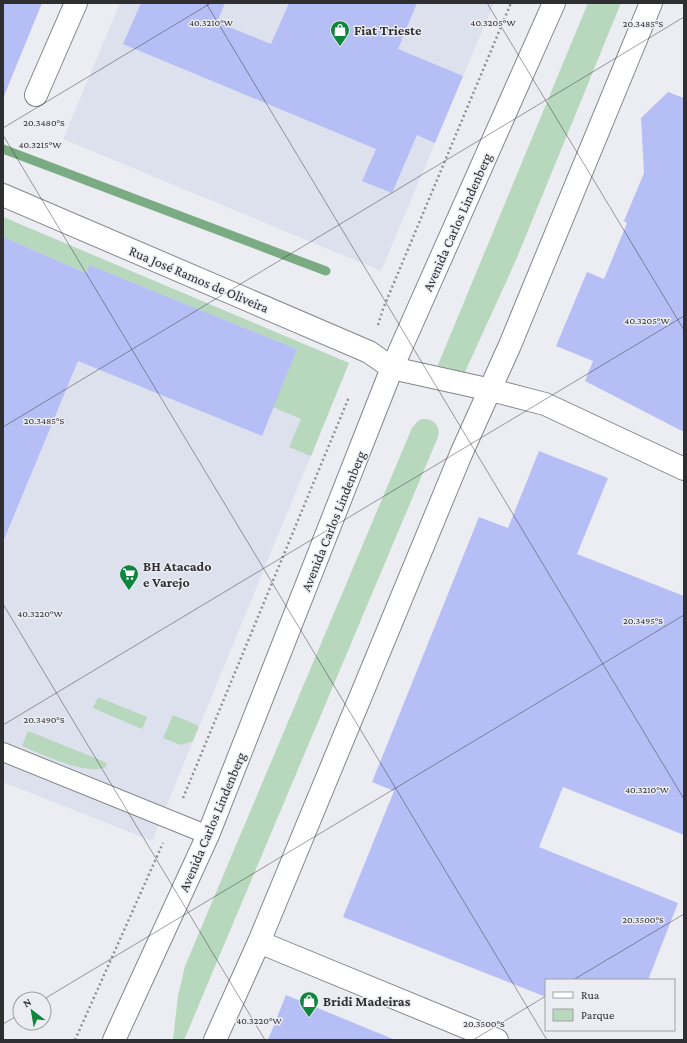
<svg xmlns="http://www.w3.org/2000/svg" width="687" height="1043" viewBox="0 0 687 1043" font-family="'Crimson Pro',serif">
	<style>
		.built { fill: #dde0ed }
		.green { fill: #b7d8bc }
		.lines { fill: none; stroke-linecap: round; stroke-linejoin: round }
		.stream { stroke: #7aab83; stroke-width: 9 }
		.building { fill: #b5bff5 }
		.service-casing { stroke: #85868b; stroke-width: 20 }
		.minor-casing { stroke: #85868b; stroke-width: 24 }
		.tertiary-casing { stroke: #85868b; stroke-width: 24 }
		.primary-casing { stroke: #85868b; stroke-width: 24 }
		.path { stroke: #8f8f93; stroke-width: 2.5; stroke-dasharray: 2 3; stroke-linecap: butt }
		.service { stroke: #fff; stroke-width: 18 }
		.minor { stroke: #fff; stroke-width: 22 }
		.tertiary { stroke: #fff; stroke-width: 22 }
		.primary { stroke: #fff; stroke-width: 22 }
		.ticks { fill: none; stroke: #2f2f31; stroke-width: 1; stroke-opacity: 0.45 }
		.labels { text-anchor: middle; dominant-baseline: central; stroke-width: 3; stroke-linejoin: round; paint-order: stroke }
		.poi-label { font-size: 14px; font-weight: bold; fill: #2f2f31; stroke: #ecedf3; text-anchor: start }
		.street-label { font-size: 14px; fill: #2f2f31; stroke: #ecedf3 }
		.ticks-label { font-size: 10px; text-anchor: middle; fill: #2f2f31; stroke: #ecedf3; stroke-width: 3; stroke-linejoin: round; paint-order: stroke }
	</style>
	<rect width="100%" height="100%" fill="#ecedf3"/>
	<path class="built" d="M 120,3 L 494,3 L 381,271 L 63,139 Z
		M 3,217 L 349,363 L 152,841 L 3,782 Z"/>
	<path class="green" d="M 588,3 L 621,3 L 516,260 L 465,372 L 435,372 Z
		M 3,217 L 349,363 L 311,456 L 289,447 L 301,419 L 273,407 L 297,349 L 89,265 L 86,273 L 3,237 Z
		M 422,419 C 433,418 441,425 438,437 L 184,1040 L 173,1040 L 178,996 L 185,966 L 412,428 L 418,421 Z
		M 98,697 L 147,717 L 142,729 L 93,708 Z
		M 173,715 L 199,726 L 193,741 L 181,745 L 163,738 Z
		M 28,731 L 105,762 L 107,765 L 106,767 C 87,776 41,754 22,746 Z"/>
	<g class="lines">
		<path class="stream" d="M 3,149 L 326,271"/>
	</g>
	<path class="building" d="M 3,3 L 42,3 L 4,96 L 3,96 Z
		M 141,3 L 225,3 L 217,22 L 271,44 L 289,3 L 417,3 L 398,49 L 463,76 L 435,143 L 417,135 L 392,193 L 362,181 L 376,149 L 123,44 Z
		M 668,92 L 684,98 L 684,432 L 585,381 L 593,361 L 556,346 L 587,272 L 604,279 L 627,223 L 624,221 L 644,173 L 641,118 Z
		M 3,237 L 86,273 L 89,265 L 297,349 L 262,436 L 78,361 L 3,542 Z
		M 539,451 L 608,478 L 577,554 L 684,596 L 684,835 L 563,787 L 539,847 L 678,903 L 648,980 L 546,980 L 546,997 L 343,917 L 394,791 L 372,782 L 479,517 L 508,528 Z
		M 286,995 L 393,1039 L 393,1040 L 268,1040 Z"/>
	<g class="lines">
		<defs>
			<path id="service" d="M 3,752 L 208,835"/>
			<path id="minor" d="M 36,95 L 76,3
				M 3,195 L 369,352 L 392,368
				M 259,942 L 497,1040"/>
			<path id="tertiary" d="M 491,390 L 545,404 L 684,469"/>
			<path id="primary" d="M 392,368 L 491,390
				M 114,1040 L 208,835 L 392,368 L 554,3
				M 215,1040 L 259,942 L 461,454 L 510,345 L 651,3"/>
		</defs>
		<use href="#service" class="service-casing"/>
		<use href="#minor" class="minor-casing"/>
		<use href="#tertiary" class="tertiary-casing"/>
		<use href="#primary" class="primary-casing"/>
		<path class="path" d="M 378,325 L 383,309 L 511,3
			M 183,798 L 349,397
			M 75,1040 L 163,843"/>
		<use href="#service" class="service"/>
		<use href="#minor" class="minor"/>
		<use href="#tertiary" class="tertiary"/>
		<use href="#primary" class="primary"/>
	</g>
	<path class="ticks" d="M 206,3 L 684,799M 487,3 L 684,330M 3,128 L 211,3M 3,135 L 547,1040M 3,427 L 684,17M 3,604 L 265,1040M 3,725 L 684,316M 573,980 L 684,914M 44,999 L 684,615M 3,1024 L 20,1014M 473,1040 L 546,996"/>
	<defs>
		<symbol id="shop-pin" viewBox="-11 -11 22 30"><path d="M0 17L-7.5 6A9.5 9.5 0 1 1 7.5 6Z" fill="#10853d" stroke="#ecedf3"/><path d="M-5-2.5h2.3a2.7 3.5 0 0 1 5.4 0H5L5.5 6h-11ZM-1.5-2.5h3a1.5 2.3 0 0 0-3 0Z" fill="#fff"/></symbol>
		<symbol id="supermarket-pin" viewBox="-11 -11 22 30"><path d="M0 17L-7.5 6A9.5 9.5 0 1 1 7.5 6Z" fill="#10853d" stroke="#ecedf3"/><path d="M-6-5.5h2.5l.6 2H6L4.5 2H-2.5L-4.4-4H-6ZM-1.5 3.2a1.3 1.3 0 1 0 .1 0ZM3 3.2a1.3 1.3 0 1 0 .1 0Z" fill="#fff"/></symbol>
	</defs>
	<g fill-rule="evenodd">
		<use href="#shop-pin" x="329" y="19" width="22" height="30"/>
		<use href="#supermarket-pin" x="118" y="563" width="22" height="30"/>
		<use href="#shop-pin" x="298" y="990" width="22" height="30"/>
	</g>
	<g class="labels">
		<g class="poi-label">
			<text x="354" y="30">Fiat Trieste</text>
			<text x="143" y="566">BH Atacado<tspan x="143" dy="16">e Varejo</tspan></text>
			<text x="323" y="1001">Bridi Madeiras</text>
		</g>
		<g class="street-label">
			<text transform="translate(457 222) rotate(-66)">Avenida Carlos Lindenberg</text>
			<text transform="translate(199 279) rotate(23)">Rua José Ramos de Oliveira</text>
			<text transform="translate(333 521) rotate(-68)">Avenida Carlos Lindenberg</text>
			<text transform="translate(212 822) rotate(-67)">Avenida Carlos Lindenberg</text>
		</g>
	</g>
	<g class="ticks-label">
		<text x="211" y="26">40.3210°W</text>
		<text x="493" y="26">40.3205°W</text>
		<text x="643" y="27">20.3485°S</text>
		<text x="44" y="126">20.3480°S</text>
		<text x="40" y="148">40.3215°W</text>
		<text x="647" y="324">40.3205°W</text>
		<text x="44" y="424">20.3485°S</text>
		<text x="40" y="617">40.3220°W</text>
		<text x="643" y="624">20.3495°S</text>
		<text x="44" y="723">20.3490°S</text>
		<text x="647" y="793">40.3210°W</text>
		<text x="643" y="923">20.3500°S</text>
		<text x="259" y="1024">40.3220°W</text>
		<text x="484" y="1027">20.3500°S</text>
	</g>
	<rect width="687" height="1043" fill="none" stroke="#2f2f31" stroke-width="8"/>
	<rect x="545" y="979" width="130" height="52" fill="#ecedf3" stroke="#a0a1a5"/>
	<rect x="553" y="992" width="20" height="6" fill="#ffffff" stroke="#a0a1a5"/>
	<text x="581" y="999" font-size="12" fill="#2f2f31">Rua</text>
	<rect x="553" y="1009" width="20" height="12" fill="#b7d8bc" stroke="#a0a1a5"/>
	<text x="581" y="1019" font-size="12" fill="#2f2f31">Parque</text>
	<g transform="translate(32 1011) rotate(329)"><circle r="19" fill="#ecedf3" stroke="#a0a1a5"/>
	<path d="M0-3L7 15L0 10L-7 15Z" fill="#10853d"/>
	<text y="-6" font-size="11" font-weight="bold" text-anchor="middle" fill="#2f2f31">N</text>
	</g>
</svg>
